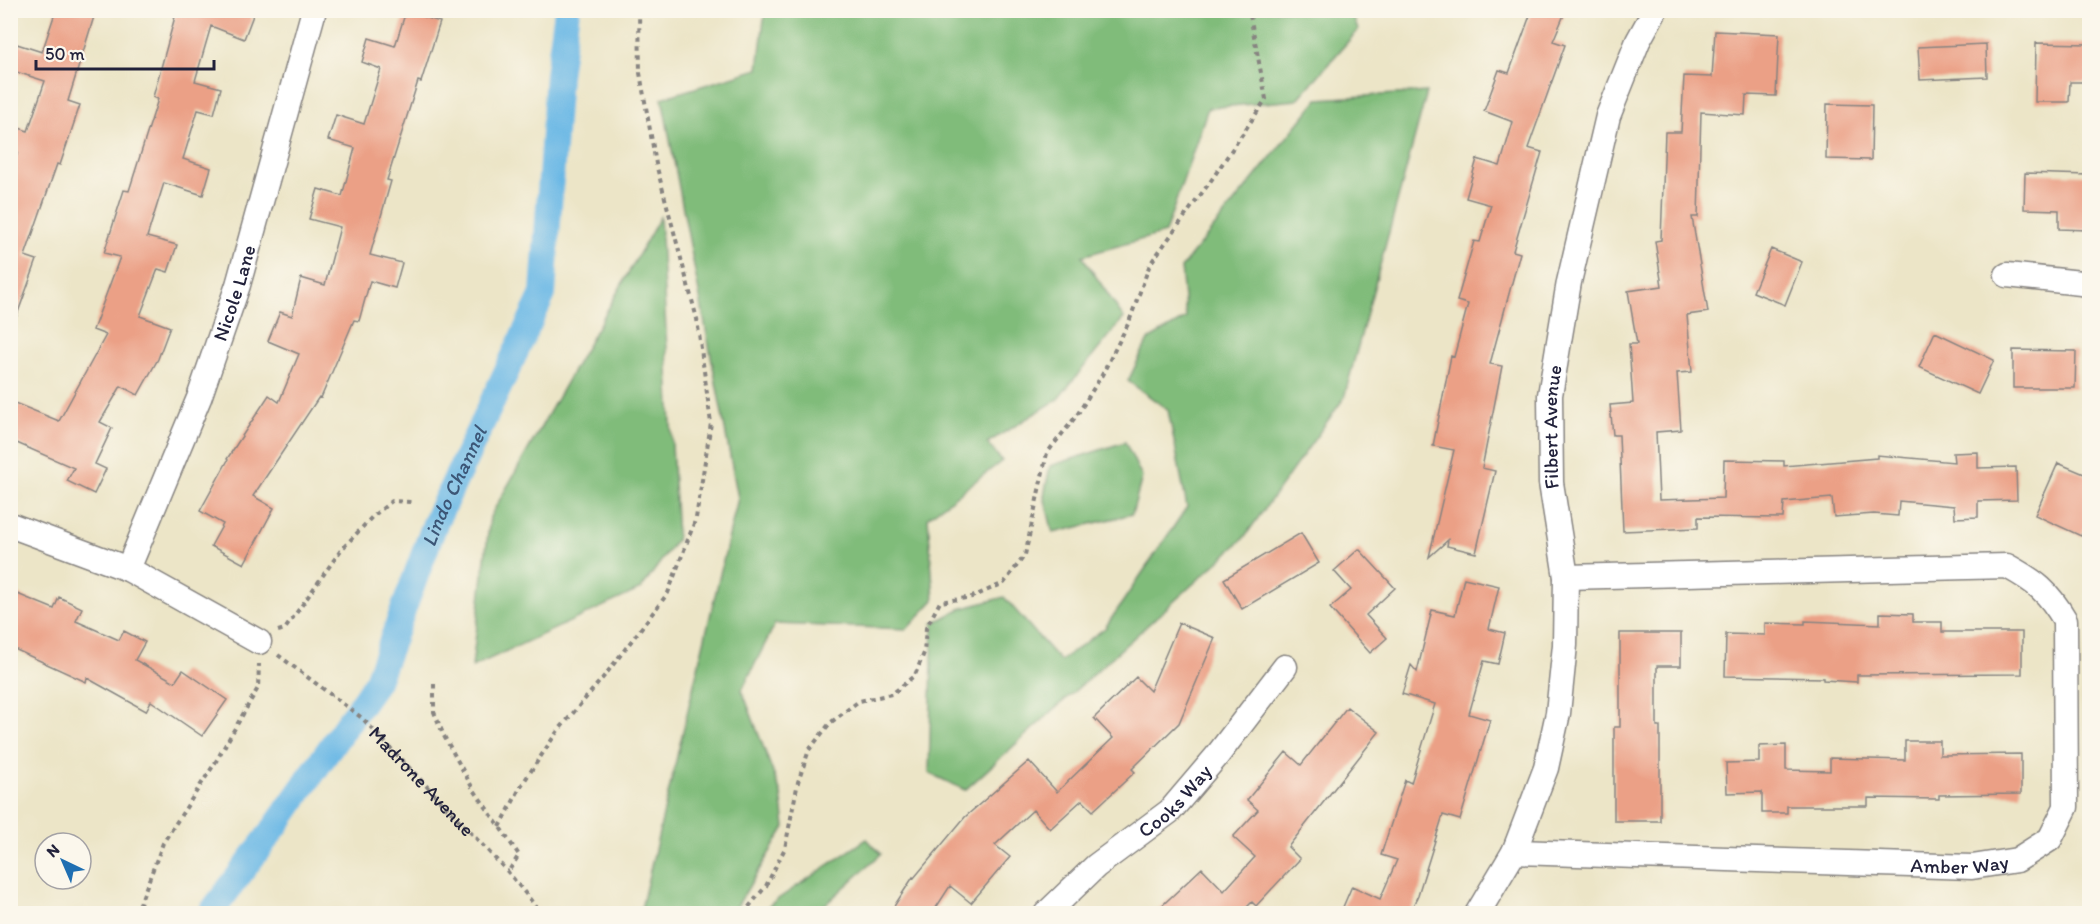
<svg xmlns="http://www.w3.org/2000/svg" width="2100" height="924" viewBox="0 0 2100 924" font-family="Itim,sans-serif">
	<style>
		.forest { fill: #80bc7a; stroke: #516f5a; stroke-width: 1.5 }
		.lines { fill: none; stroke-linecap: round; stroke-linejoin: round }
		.canal { stroke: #6bb8e5; stroke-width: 26 }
		.building { fill: #eba086 }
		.street-casing { stroke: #878481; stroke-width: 27 }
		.path { stroke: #878481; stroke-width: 4; stroke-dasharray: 4.5 4.5; stroke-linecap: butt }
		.street { stroke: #fff; stroke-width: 24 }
		.labels { text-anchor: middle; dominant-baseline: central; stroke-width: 6; stroke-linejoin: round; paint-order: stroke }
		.street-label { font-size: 20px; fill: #22223b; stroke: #fbf7ec }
		.water-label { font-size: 21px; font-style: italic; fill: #3c5676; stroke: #fbf7ec }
	</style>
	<rect width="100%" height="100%" fill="#fbf7ec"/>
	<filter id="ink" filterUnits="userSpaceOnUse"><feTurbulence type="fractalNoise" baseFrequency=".0167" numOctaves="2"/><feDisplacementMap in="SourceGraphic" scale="12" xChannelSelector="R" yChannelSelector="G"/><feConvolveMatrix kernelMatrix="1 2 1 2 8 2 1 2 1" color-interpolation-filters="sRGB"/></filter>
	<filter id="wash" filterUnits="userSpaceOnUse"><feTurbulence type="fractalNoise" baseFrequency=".008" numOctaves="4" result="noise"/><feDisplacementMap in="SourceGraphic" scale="24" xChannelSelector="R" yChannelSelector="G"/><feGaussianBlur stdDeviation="1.35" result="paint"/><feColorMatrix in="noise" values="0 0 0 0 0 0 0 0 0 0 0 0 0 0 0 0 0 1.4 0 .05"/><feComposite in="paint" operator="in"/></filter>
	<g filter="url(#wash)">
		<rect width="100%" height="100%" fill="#ece5c7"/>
		<path class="forest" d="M 765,11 L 1351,10 L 1358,30 L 1297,100 L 1208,108 L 1165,233 L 1082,256 L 1124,318 L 1057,400 L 987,443 L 1002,461 L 928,517 L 934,600 L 907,629 L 775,624 L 742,690 L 781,794 L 785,827 L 733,913 L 640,913 L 738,498 L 662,98 L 758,69 Z
			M 1427,92 L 1344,398 L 1243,539 L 965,790 L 929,773 L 933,623 L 960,609 L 1004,597 L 1060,661 L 1105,628 L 1187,507 L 1168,410 L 1128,381 L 1148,340 L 1186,318 L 1181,268 L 1318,99 Z
			M 660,217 L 677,539 L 641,589 L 472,667 L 490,517 Z
			M 1125,442 L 1142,477 L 1132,514 L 1053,533 L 1044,496 L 1050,466 Z
			M 867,839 L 881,854 L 816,913 L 760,913 L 772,903 Z"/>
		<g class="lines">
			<path class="canal" id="s1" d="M 210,914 L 275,827 L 377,681 L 436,521 L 543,294 L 558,75 L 567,10"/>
		</g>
		<g id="blocks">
			<path class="building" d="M 56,10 L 96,10 L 68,101 L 80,105 L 60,165 L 57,164 L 25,256 L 37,260 L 13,326 L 10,325 L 10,174 L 18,152 L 10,149 L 10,125 L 28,131 L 45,81 L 10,70 L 10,66 L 17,44 L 42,52 Z
				M 175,10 L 255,10 L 244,39 L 211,26 L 195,81 L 221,88 L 214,114 L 198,110 L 183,159 L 211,168 L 203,195 L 164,183 L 147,237 L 177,245 L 168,272 L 158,269 L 140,316 L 170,327 L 158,359 L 138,395 L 121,386 L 100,422 L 112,428 L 95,464 L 106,469 L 94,494 L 67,481 L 74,468 L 10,440 L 10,401 L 59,421 L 106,335 L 93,330 L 120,257 L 104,253 L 124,190 L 129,191 L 158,99 L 153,97 L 176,13 Z
				M 1532,10 L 1566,10 L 1553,41 L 1565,45 L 1528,148 L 1542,152 L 1513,251 L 1520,253 L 1490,364 L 1502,366 L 1482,468 L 1495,471 L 1476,553 L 1447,546 L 1448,540 L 1429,557 L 1454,450 L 1433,446 L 1451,356 L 1454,357 L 1468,304 L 1457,301 L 1474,241 L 1480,242 L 1491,205 L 1466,198 L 1477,159 L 1500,166 L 1513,122 L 1484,111 L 1499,70 L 1509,73 Z
				M 406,11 L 440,22 L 421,82 L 418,81 L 387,180 L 391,181 L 370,255 L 402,263 L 395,288 L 370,281 L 359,321 L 354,320 L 321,398 L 319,397 L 253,496 L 274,508 L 244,564 L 211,546 L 223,524 L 200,511 L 228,460 L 227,459 L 269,395 L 279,402 L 299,354 L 268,341 L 280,312 L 292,316 L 301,278 L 325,285 L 340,227 L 309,219 L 318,189 L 342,196 L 355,148 L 328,140 L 336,115 L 364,124 L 381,69 L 362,62 L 369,38 L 395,46 Z
				M 1715,31 L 1779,34 L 1776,96 L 1746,95 L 1745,115 L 1701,112 L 1698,217 L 1692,217 L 1708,312 L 1687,315 L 1692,372 L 1677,373 L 1681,430 L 1656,432 L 1659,500 L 1723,498 L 1724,460 L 1784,461 L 1784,466 L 1877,458 L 1877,455 L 1954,462 L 1953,453 L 1978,452 L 1978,468 L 2016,467 L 2017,500 L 1978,501 L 1978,517 L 1955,518 L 1954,506 L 1899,501 L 1898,516 L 1874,514 L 1834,517 L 1832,498 L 1784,502 L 1783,518 L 1698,517 L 1698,528 L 1623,531 L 1619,435 L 1613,435 L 1610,405 L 1633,403 L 1629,344 L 1637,344 L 1628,291 L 1662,286 L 1655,241 L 1661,240 L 1665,132 L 1681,132 L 1684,76 L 1712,77 Z
				M 2036,43 L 2090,44 L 2089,82 L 2070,82 L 2069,102 L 2035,102 Z
				M 1986,44 L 1987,77 L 1920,80 L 1918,47 Z
				M 1827,104 L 1872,105 L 1871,160 L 1826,159 Z
				M 2025,173 L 2088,175 L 2087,230 L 2059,229 L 2059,210 L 2024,209 Z
				M 1771,249 L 1802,262 L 1785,305 L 1753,292 Z
				M 1935,332 L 1994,360 L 1978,394 L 1919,367 Z
				M 2013,350 L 2076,351 L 2075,388 L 2013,388 Z
				M 2058,463 L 2089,476 L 2090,518 L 2081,536 L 2035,515 Z
				M 1301,533 L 1319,563 L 1242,609 L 1224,579 Z
				M 1359,549 L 1395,588 L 1366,615 L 1387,638 L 1370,653 L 1330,608 L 1351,590 L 1334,571 Z
				M 1464,578 L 1499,586 L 1489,629 L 1505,633 L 1498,664 L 1484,661 L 1469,714 L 1490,720 L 1460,820 L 1443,815 L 1418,895 L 1410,912 L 1413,914 L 1340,914 L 1352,886 L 1380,899 L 1397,860 L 1381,855 L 1405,780 L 1411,783 L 1435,704 L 1402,694 L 1411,665 L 1417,672 L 1432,610 L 1455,615 Z
				M 10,591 L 54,609 L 59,597 L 82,608 L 76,621 L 119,640 L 124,631 L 145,642 L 135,660 L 175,682 L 183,670 L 227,700 L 202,736 L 151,701 L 146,711 L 87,678 L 86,682 L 10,647 Z
				M 1880,613 L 1913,614 L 1913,622 L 1942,622 L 1942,632 L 2022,632 L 2022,674 L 1857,675 L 1857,682 L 1823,680 L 1823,678 L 1725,676 L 1726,634 L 1765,635 L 1765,623 L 1805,624 L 1805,621 L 1880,624 Z
				M 1179,623 L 1215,638 L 1179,723 L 1132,769 L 1135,772 L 1093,811 L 1082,800 L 1050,829 L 1033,810 L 995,845 L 1010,857 L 971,903 L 950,886 L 932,914 L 889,914 L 913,877 L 914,878 L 965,817 L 1029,761 L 1057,792 L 1113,738 L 1094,718 L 1136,677 L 1150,691 Z
				M 1620,633 L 1681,633 L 1681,666 L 1657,666 L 1657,727 L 1660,727 L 1660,821 L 1614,821 L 1614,727 L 1620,727 Z
				M 1347,707 L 1379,732 L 1288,847 L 1300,859 L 1256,906 L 1252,902 L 1240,914 L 1153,914 L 1202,868 L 1224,891 L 1255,857 L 1233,837 L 1258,810 L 1247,800 L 1286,752 L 1301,765 Z
				M 1905,741 L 1940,741 L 1940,755 L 2021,754 L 2021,794 L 1939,795 L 1939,799 L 1868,798 L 1868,806 L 1787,806 L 1787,813 L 1762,813 L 1762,792 L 1727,793 L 1726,763 L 1759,762 L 1759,746 L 1786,745 L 1786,770 L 1830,771 L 1830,758 L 1905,760 Z"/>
		</g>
	</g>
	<g filter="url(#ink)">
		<use href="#blocks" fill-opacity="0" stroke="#878481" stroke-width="1.5"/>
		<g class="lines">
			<defs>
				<g id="street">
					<path d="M 2007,275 L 2090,284"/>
					<path d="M 10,525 L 128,569 L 259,642"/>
					<path id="s3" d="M 128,569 L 199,398 L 238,285 L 314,10"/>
					<path id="s4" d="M 1514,852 L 1972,867 L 2017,860 L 2050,839 L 2066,807 L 2065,620 C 2048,591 2036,582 2007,566 L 1566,577"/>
					<path id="s5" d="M 1046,914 L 1096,866 L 1170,811 L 1216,757 L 1285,667"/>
					<path id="s6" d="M 1477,914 L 1514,852 L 1546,768 L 1558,713 L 1565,645 L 1566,577 L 1551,483 L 1550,395 L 1569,282 L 1608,116 L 1638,41 L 1655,10"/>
				</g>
			</defs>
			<use href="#street" class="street-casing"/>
			<g class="path">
				<path d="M 278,631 L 285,629 L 341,550 L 373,516 L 392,501 L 412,502"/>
				<path id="s2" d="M 278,655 L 362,718 L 508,872 L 542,914"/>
				<path d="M 434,684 L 434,712 L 444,736 L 472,787 L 519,855 L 508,872"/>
				<path d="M 500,827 L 521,786 L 557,732 L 606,674 L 668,593 L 696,518 L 711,423 L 697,319 L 656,164 L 640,73 L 639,10"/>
				<path d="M 136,914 L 163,843 L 215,763 L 258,688 L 259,664"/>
				<path d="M 743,914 L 766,886 L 785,848 L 798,782 L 809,750 L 830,723 L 859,701 L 892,694 L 915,675 L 924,653 L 926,628 L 940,602 L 972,597 L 1004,583 L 1025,555 L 1047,453 L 1077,415 L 1102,375 L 1129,322 L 1150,264 L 1210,182 L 1266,99 L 1249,10"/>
			</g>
			<use href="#street" class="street"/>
		</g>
	</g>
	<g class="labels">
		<g class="street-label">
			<text stroke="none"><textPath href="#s3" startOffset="296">Nicole Lane</textPath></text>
			<text stroke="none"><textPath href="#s6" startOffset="506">Filbert Avenue</textPath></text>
			<text stroke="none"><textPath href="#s2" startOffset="192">Madrone Avenue</textPath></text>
			<text stroke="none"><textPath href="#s5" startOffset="172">Cooks Way</textPath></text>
			<text stroke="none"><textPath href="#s4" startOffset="446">Amber Way</textPath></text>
		</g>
		<g class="water-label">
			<text stroke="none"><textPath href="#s1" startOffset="496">Lindo Channel</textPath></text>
		</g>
	</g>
	<rect width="2100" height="924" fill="none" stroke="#fbf7ec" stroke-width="36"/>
	<g transform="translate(63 861) rotate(316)"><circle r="28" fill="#fbf7ec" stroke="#a4a2a5" stroke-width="1.5"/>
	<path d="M0-4.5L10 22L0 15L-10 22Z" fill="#1f6fb2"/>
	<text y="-9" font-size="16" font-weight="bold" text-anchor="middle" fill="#22223b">N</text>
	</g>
	<path d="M36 60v9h178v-9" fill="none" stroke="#22223b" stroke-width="3"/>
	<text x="45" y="60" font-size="18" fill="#22223b" stroke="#fbf7ec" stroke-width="4.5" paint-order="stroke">50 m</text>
</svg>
